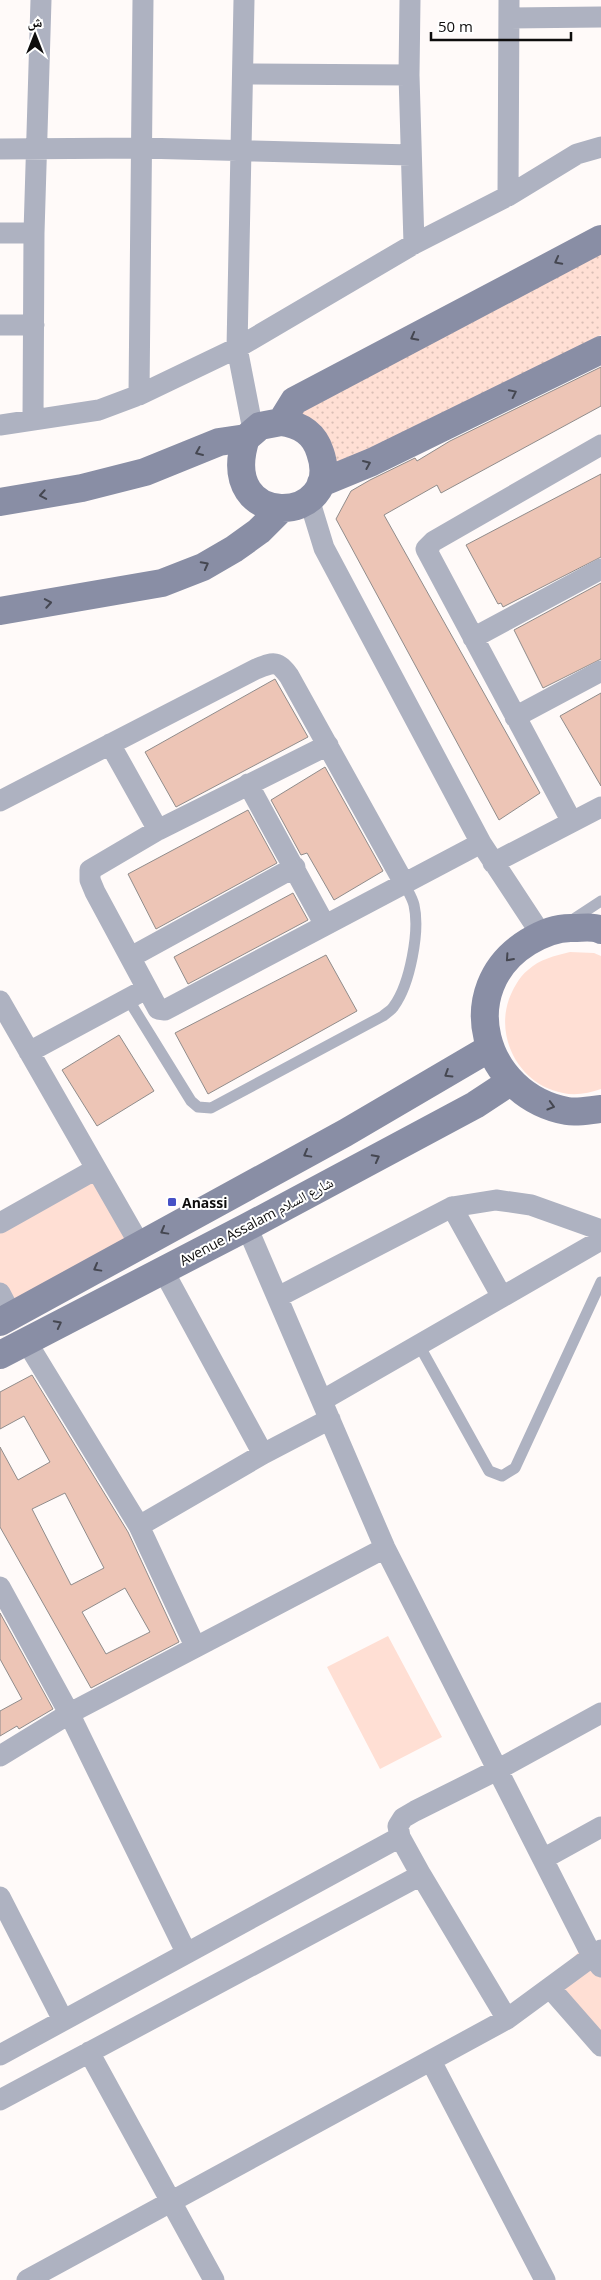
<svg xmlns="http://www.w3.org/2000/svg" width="601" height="2280" viewBox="0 0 601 2280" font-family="'Open Sans','Noto Naskh Arabic',sans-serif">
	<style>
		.grass { fill: #ffdfd4 }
		.park { fill: url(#park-dots) }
		.building { fill: #edc5b6; stroke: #908c8b; fill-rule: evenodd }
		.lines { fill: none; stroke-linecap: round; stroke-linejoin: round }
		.lane { stroke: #aeb2c1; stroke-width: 11 }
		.street { stroke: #aeb2c1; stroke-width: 21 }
		.secondary { stroke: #898ea5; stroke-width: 28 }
		.oneway { stroke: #454751 }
		.poi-dot { fill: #4751c6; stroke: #fff; stroke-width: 2 }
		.labels { text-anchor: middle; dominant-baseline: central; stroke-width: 4; stroke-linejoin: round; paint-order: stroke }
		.poi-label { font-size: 14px; font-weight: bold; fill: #0e0d0d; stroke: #fff; text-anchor: start }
		.street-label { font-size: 14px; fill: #0e0d0d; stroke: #fff }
	</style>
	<defs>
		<pattern id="park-dots" width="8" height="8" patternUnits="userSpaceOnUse" patternTransform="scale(1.25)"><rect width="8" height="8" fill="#ffdfd4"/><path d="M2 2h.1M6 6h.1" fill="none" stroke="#d9beb5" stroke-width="1.8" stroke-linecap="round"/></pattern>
	</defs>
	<rect width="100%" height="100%" fill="#fffaf9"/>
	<path class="grass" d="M 570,952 L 594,953 L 601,956 L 601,1089 C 589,1093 576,1096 563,1093 C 520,1085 495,1039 509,999 C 513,989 519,977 528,970 C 540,959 554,956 570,952 Z
		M 96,1169 L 140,1245 L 0,1322 L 0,1223 Z
		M 388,1636 L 442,1737 L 380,1769 L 327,1667 Z
		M 580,1951 L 601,1973 L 601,2040 L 547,1982 Z"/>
	<path class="park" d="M 601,251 L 601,335 L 333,468 L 298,413 Z"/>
	<path class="building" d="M 601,367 L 601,406 L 441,493 L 437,485 L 384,515 L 540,793 L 499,820 L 336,519 L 351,491 L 370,480 L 415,458 L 417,461 L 450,441 Z
		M 601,474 L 601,557 L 503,607 L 501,603 L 498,604 L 466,545 Z
		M 601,583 L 601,659 L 543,688 L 514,630 Z
		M 275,679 L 308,737 L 176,807 L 145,752 Z
		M 601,693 L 601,786 L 560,716 Z
		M 325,767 L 383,871 L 334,900 L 307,853 L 301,855 L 271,800 Z
		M 248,810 L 277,863 L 156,929 L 128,874 Z
		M 293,893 L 308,920 L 188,984 L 174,957 Z
		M 326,955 L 357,1011 L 208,1094 L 175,1033 Z
		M 119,1035 L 154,1091 L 97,1126 L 62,1070 Z
		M 32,1375 L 128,1532 L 179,1642 L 91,1688 L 0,1527 L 0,1447 L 18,1480 L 50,1462 L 24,1416 L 0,1429 L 0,1392 ZM 65,1493 L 104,1568 L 71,1585 L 32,1509 ZM 125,1588 L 150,1632 L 106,1654 L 82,1612 Z
		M 0,1613 L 53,1709 L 19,1729 L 17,1726 L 0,1736 L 0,1711 L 22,1699 L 0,1659 Z"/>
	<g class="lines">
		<path class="lane" d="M 569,922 L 601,901
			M 128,999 L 191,1101 L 198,1107 L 211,1108 L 383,1016 C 386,1013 392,1010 394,1006 C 410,984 420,931 414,905 C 412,897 407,890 404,883
			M 419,1345 L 489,1471 L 502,1476 L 515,1468 L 601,1282"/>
		<path class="street" d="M 244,0 L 237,348 L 253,430
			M 410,0 L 409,75 L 414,244
			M 510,18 L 601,17
			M 243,74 L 409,75
			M 0,149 L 142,148 L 411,155
			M 508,196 L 509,0
			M 0,233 L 34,233
			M 0,325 L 34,325
			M 139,395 L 143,0
			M 33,419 L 34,233 L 41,0
			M 0,425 L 99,410 L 139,395 L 237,348 L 414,244 L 508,196 L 577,154 L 601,147
			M 309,499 L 324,548 L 481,843 L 541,934
			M 473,638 L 601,569
			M 515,717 L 601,671
			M 110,744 L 158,830
			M 328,745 L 158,830 L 90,870 L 90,880 L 95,892 L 158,1009 L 165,1010 L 481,843
			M 248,784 L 325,925
			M 0,801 L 256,669 C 274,662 277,660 289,676 L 404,883
			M 572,822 L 426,549 L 434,541 L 601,445
			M 493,863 L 601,807
			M 131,957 L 295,867
			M 0,1001 L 140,1245
			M 29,1052 L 146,989
			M 452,1207 L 502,1297
			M 0,1223 L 96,1169
			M 247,1227 L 385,1548 L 592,1956 L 601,1967
			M 163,1270 L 263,1454
			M 0,1293 L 12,1316
			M 278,1297 L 452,1207 L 496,1200 L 531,1205 L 601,1230
			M 26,1341 L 139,1526
			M 323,1400 L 601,1240
			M 0,1587 L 69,1713 L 186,1952
			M 195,1646 L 139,1526 L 263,1454 L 330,1419
			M 0,1756 L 72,1712 L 385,1548
			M 543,1859 L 601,1827
			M 0,1897 L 63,2020
			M 551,1989 L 601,2046
			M 507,2019 L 421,1875 L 400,1837 L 398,1826 L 403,1818 L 415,1811 L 497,1770 L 601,1713
			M 89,2052 L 214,2280
			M 0,2055 L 400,1837
			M 431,2061 L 545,2280
			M 0,2100 L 421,1875
			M 27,2280 L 507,2019 L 601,1950"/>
		<path class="secondary" d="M 281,422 L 294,401 L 601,239
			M 281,422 C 301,425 314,433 320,452 C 346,525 215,533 246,438 L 260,426 Z
			M 321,483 L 372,462 L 601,350
			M 0,502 L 82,488 L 145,472 L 219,442 L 246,438
			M 0,611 L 162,583 L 203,567 L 234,549 L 259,531 L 281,509
			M 601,930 C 593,926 583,928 574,928 C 557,927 543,933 528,942 C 453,988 482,1095 567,1111 C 577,1113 590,1110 601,1109
			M 0,1322 L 345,1133 L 490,1048
			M 0,1355 L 247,1227 L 475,1105 L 510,1082"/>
	</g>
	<defs><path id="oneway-chevron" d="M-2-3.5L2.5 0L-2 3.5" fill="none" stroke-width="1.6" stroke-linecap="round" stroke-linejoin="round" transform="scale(1.25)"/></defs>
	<g class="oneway">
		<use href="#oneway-chevron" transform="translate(558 261) rotate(152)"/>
		<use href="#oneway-chevron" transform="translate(414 337) rotate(152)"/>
		<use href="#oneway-chevron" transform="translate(513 393) rotate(-26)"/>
		<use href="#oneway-chevron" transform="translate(199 452) rotate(157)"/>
		<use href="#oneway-chevron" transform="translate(367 464) rotate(-23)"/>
		<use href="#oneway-chevron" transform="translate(43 495) rotate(170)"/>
		<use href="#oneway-chevron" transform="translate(205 565) rotate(-28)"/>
		<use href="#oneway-chevron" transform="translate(48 603) rotate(-10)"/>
		<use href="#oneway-chevron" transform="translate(509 958) rotate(132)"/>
		<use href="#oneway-chevron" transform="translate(448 1074) rotate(148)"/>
		<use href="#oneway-chevron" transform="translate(551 1106) rotate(16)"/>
		<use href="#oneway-chevron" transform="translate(307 1154) rotate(151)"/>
		<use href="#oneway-chevron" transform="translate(376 1158) rotate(-28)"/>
		<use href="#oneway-chevron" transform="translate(164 1231) rotate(151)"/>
		<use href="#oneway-chevron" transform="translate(97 1268) rotate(151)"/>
		<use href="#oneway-chevron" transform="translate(58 1324) rotate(-27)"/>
	</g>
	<rect class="poi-dot" x="167" y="1197" width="10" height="10" rx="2.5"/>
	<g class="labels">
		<g class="poi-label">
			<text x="182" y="1202">Anassi</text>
		</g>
		<g class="street-label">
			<text transform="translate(256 1221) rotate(-28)">Avenue Assalam شارع السلام</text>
		</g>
	</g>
	<g transform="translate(35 35)" stroke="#ffffff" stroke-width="4" paint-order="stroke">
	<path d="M0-4L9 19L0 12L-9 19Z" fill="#0e0d0d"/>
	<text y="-8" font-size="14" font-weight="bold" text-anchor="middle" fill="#0e0d0d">ش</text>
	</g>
	<path d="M431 32v8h140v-8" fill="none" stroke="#0e0d0d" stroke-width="2.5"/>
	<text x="438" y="32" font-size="15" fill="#0e0d0d" stroke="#ffffff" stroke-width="4" paint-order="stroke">50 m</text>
</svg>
